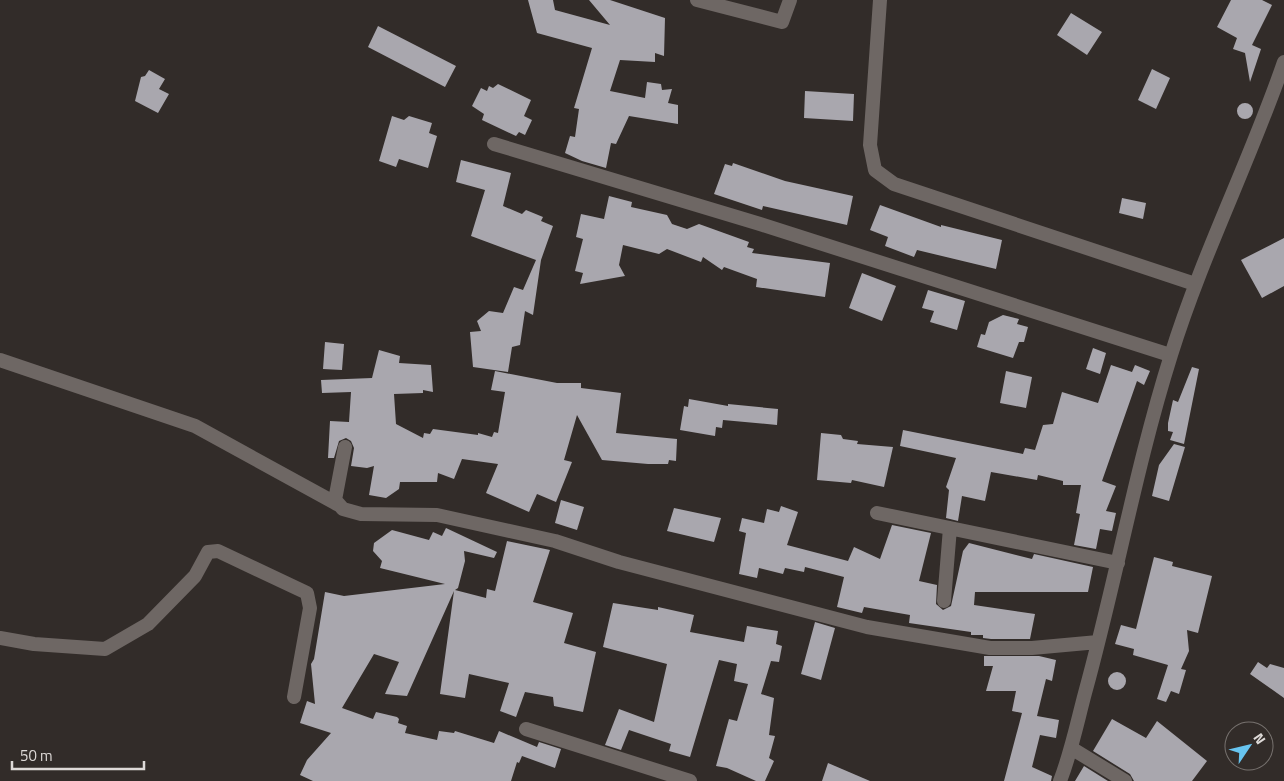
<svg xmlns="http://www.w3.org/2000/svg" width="1284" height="781" viewBox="0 0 1284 781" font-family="'Titillium Web',sans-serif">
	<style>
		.building { fill: #a9a7ae }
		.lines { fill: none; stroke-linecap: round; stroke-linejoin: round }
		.minor { stroke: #6e6764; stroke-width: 14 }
	</style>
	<rect width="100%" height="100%" fill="#322c29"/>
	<path class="building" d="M 528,0 L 553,0 L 555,10 L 610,25 L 589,0 L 610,0 L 665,18 L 664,56 L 655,53 L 655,62 L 620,60 L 610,91 L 645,98 L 647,82 L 661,84 L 662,90 L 672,89 L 668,103 L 678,105 L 678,124 L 629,116 L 616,144 L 611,143 L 606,168 L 582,161 L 565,153 L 570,136 L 575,137 L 579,109 L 574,108 L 592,48 L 537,33 Z
		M 1231,0 L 1262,0 L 1272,5 L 1252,45 L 1261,49 L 1250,82 L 1245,53 L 1233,49 L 1237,38 L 1217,27 Z
		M 1071,13 L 1102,32 L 1087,55 L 1057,35 Z
		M 378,26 L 456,66 L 445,87 L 368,47 Z
		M 1152,69 L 1170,78 L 1156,109 L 1138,100 Z
		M 149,70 L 165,79 L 159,89 L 169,94 L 158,113 L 135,101 L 141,77 L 145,76 Z
		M 498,84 L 531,100 L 524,116 L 532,120 L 525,135 L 519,132 L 516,136 L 482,120 L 484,114 L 472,106 L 481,88 L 487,91 L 489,86 L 493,88 Z
		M 805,91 L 854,94 L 853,121 L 804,118 Z
		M1237 111a8 8 0 1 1 16 0a8 8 0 1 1-16 0Z
		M 392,116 L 404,120 L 409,116 L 432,123 L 429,133 L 437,136 L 428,168 L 399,159 L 396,167 L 379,161 Z
		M 461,160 L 511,173 L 503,206 L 522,214 L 526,210 L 543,217 L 541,221 L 553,226 L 541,260 L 533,315 L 525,311 L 520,345 L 512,347 L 508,372 L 473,367 L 470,332 L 481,331 L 477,321 L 489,311 L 503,313 L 514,287 L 523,290 L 536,260 L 471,236 L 485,190 L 456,182 Z
		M 733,163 L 785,181 L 853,196 L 847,225 L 763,206 L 762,210 L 714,194 L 725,164 L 732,166 Z
		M 609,196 L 632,202 L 631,207 L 667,215 L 672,224 L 687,229 L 699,224 L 749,242 L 747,247 L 754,249 L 752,253 L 830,263 L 825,297 L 756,287 L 757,279 L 724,267 L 722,270 L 703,257 L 701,262 L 667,249 L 659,254 L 623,245 L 619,265 L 625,276 L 580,284 L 583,273 L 575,271 L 583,239 L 576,237 L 581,214 L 604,219 Z
		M 1122,198 L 1146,203 L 1143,219 L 1119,213 Z
		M 880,205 L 941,227 L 941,225 L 1002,240 L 996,269 L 917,250 L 914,257 L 885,246 L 888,237 L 870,230 Z
		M 1284,238 L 1284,286 L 1262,298 L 1241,260 Z
		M 862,273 L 896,286 L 882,321 L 849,308 Z
		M 928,290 L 965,301 L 957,330 L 930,322 L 934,311 L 922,308 Z
		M 1003,315 L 1019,319 L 1017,324 L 1028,327 L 1024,342 L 1019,342 L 1013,358 L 977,347 L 981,334 L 985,335 L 989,322 Z
		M 325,342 L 344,344 L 342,370 L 323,369 Z
		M 1093,348 L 1106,353 L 1100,374 L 1086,369 Z
		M 379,350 L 400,356 L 399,363 L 431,365 L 433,392 L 423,390 L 423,393 L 394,394 L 396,424 L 423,438 L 424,433 L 430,434 L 433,429 L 478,435 L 478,433 L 492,437 L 494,432 L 498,433 L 505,392 L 491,390 L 495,371 L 557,383 L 581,383 L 581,388 L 621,393 L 616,433 L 677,439 L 676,461 L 669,460 L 668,464 L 648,464 L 602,460 L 577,415 L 564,460 L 572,462 L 556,502 L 537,494 L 529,512 L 486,493 L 498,464 L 462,459 L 454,479 L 438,473 L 437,482 L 400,482 L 399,489 L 386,498 L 369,495 L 374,466 L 367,468 L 351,466 L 354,448 L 351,441 L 346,438 L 339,441 L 334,458 L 328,458 L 330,421 L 349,422 L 351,392 L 322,393 L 321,380 L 372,378 Z
		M 1111,365 L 1132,372 L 1135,365 L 1150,371 L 1144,385 L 1137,381 L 1102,481 L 1116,486 L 1106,511 L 1116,513 L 1112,531 L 1100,529 L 1096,549 L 1074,545 L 1080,514 L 1076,513 L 1081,485 L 1063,485 L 1063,481 L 1038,475 L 1037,480 L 991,472 L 985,501 L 962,496 L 958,521 L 946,518 L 949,490 L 946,487 L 956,458 L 900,446 L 903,430 L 1023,454 L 1025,448 L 1035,450 L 1043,425 L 1053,424 L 1062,392 L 1098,403 Z
		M 1192,367 L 1199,369 L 1184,444 L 1170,440 L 1173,432 L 1168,431 L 1168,423 L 1173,400 L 1178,402 Z
		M 1006,371 L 1032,377 L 1026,408 L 1000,403 Z
		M 689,399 L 728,406 L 728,404 L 778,409 L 777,425 L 723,420 L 722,428 L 716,427 L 715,436 L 680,430 L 684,406 L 688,407 Z
		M 821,433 L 841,435 L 843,439 L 858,441 L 857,444 L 893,447 L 884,487 L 852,480 L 851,483 L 817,480 Z
		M 1174,444 L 1185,447 L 1169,501 L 1152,496 L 1159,465 Z
		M 561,500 L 584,507 L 577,530 L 555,523 Z
		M 781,506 L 798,512 L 787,545 L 848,561 L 854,547 L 880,559 L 892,525 L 931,533 L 919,581 L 937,585 L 936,604 L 943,610 L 951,606 L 963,551 L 969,543 L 1032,559 L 1034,554 L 1093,567 L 1088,592 L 975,592 L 974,605 L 1035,614 L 1030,639 L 991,639 L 983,638 L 983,635 L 971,635 L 971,632 L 909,623 L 910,615 L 864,607 L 862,613 L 837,607 L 844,577 L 805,567 L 804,572 L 785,568 L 783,574 L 759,568 L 757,578 L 739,574 L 746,533 L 739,531 L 742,518 L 764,523 L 767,509 L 779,512 Z
		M 674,508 L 721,518 L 714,542 L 667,531 Z
		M 446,528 L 497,552 L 494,558 L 464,551 L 465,561 L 458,588 L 455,590 L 486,598 L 487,589 L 495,591 L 507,541 L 550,550 L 533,602 L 573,613 L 564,643 L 596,652 L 583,712 L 554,706 L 553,697 L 525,692 L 516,717 L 500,711 L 509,683 L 469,674 L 465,698 L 440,694 L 454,591 L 407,696 L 385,694 L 399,662 L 374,654 L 342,708 L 373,719 L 376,712 L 397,717 L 399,719 L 398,723 L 407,726 L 405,733 L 437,740 L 439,731 L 454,733 L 455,731 L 494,743 L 499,731 L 537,747 L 539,742 L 561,749 L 555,768 L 522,756 L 519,763 L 517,762 L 511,781 L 313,781 L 300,775 L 307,760 L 331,733 L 300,723 L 307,701 L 315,704 L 311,664 L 314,659 L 325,592 L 344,596 L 445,584 L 380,568 L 382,561 L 373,551 L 374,543 L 392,530 L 429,540 L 433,532 L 442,536 Z
		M 1154,557 L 1173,562 L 1172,566 L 1212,576 L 1198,633 L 1187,630 L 1189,651 L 1181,669 L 1186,670 L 1179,694 L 1171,691 L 1166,702 L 1157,699 L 1168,665 L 1133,655 L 1134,649 L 1115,644 L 1121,625 L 1136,629 Z
		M 613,603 L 658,610 L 658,607 L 694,615 L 690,632 L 744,642 L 747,626 L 778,631 L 776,644 L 782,646 L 779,662 L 771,661 L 761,694 L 774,698 L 769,735 L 775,736 L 769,758 L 774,761 L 765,781 L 756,781 L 727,768 L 716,766 L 729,719 L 737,721 L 748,684 L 734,681 L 737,664 L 719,660 L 690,757 L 669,751 L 671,744 L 629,730 L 621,750 L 605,745 L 619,709 L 654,722 L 667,664 L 603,647 Z
		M 815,622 L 835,628 L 821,680 L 801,674 Z
		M 984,656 L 1039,656 L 1056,660 L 1052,681 L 1046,679 L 1037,716 L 1059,720 L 1056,738 L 1040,735 L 1032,767 L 1052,776 L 1051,781 L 1004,781 L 1022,713 L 1012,711 L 1016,691 L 986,691 L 993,666 L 984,666 Z
		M 1258,662 L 1267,668 L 1270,664 L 1284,668 L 1284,698 L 1250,674 Z
		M1108 681a9 9 0 1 1 18 0a9 9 0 1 1-18 0Z
		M 1112,719 L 1146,738 L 1157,721 L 1207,761 L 1192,781 L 1134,781 L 1130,774 L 1093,751 Z
		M 828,763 L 870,781 L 822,781 Z
		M 1084,766 L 1108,781 L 1075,781 Z"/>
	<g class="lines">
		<path class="minor" d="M 697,0 L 782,22 L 790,0
			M 880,0 L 870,145 L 875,170 L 894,184 L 1195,284
			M 494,144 L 760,224 L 1170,355
			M 0,360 L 195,426 L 337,504
			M 345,447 L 335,500 L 343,509 L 361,514 L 437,515 L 555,541 L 619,562 L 867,627 L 990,648 L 1032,648 L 1098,642
			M 877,513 L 1118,563
			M 944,601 L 950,528
			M 0,638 L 34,644 L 105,649 L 148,624 L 195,576 L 208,552 L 218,551 L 307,593 L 310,608 L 294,697
			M 526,729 L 690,781
			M 1071,748 L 1125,781
			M 1060,781 C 1071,753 1077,723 1085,693 C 1116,581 1136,466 1171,355 C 1202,255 1250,161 1284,62"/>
	</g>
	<g transform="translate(1249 746) rotate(55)"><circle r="24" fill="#322c29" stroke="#77726f"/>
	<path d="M0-4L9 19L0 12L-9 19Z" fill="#67c4ef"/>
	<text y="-8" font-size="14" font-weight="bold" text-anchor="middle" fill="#dedad8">N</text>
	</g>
	<path d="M12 761v8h132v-8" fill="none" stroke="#dedad8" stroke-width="2.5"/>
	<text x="20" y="761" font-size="15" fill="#dedad8" stroke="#322c29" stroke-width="4" paint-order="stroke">50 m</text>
</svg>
